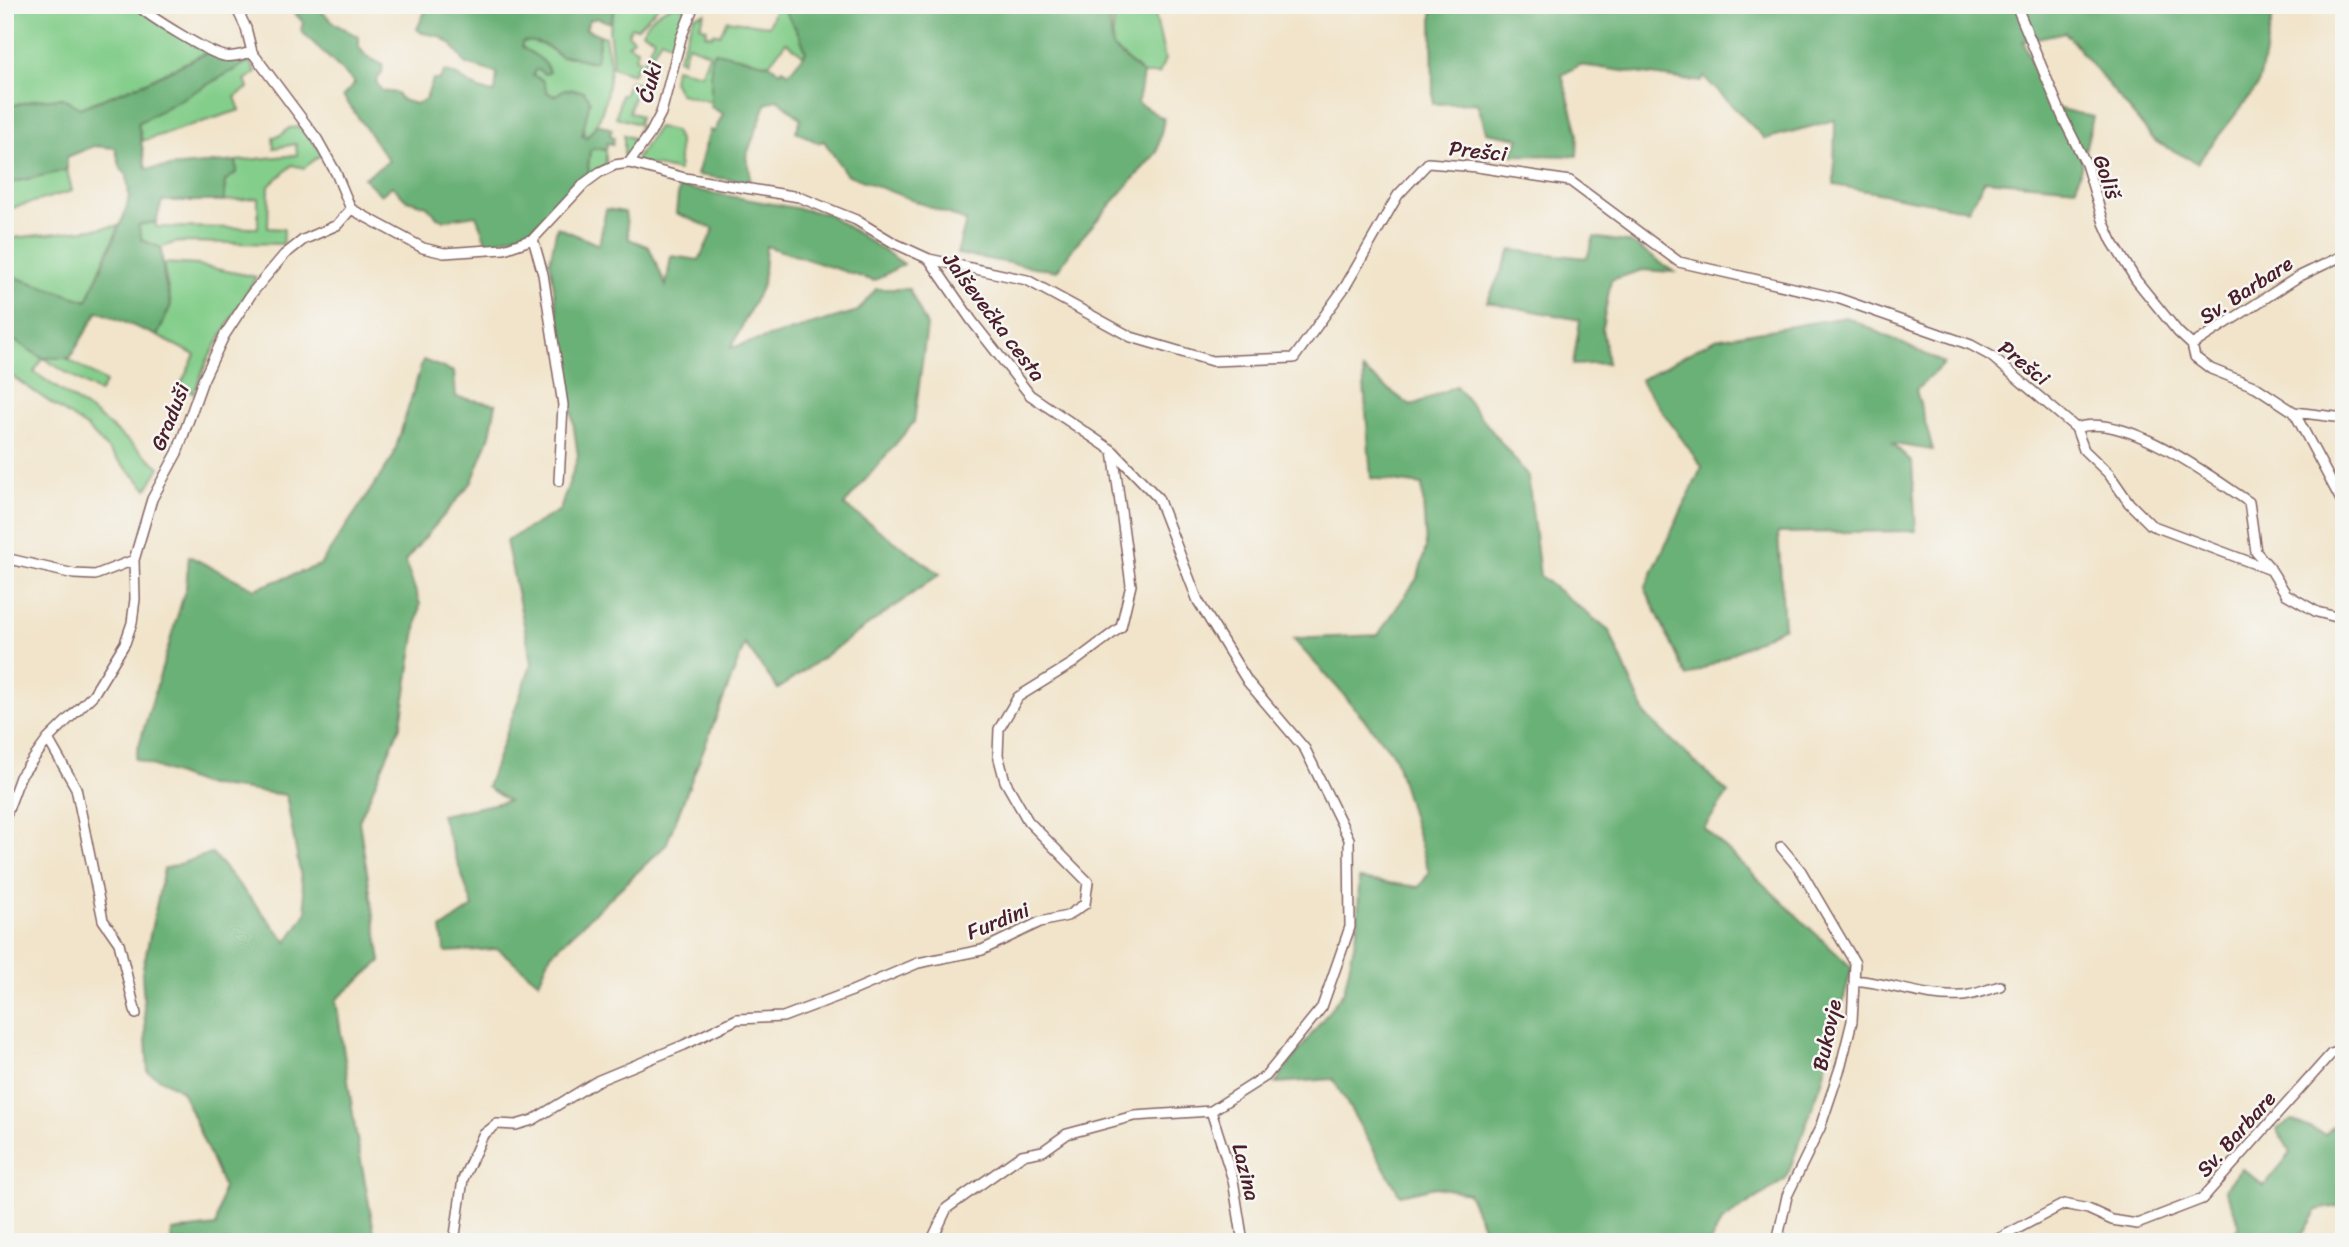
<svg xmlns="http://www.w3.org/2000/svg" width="2349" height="1247" viewBox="0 0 2349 1247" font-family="Sriracha,sans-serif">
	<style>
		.green { fill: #84ce8b; stroke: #67765b; stroke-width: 2 }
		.forest { fill: #6bb177; stroke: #5a6851; stroke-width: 2 }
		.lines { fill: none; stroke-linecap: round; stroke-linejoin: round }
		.street-casing { stroke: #846463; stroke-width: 12 }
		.street { stroke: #fff; stroke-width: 9 }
		.labels { text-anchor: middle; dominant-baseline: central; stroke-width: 5; stroke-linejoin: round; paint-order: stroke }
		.street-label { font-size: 21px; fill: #4a1f2b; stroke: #f6f6f2 }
	</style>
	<rect width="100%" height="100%" fill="#f6f6f2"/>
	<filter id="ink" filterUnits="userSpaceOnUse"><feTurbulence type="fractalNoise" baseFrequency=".0143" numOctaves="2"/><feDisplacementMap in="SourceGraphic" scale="14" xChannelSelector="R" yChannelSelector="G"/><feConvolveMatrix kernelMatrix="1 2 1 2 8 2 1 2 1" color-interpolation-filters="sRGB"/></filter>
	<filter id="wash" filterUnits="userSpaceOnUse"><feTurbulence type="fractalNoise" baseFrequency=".00686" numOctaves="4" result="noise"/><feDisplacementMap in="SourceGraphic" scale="28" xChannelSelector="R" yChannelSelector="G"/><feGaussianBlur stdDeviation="1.57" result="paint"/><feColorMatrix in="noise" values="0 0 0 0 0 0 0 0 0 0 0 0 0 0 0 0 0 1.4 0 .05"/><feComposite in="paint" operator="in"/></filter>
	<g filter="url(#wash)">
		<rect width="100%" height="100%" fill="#f1e4ca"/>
		<path class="green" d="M 5,5 L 133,5 L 208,52 L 144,83 L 80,108 L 63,98 L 36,100 L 5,107 Z
			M 616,5 L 660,5 L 637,28 L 631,27 L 628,34 L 633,39 L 628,44 L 638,50 L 635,58 L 644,62 L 654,38 L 642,32 C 650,17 668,0 686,8 L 676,46 L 661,39 L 644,68 L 637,65 L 633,74 L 611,67 L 613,63 L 609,30 Z
			M 776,5 L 781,5 L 799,34 L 806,52 L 803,55 L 786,42 L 769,64 L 715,52 L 711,58 L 711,102 L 680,94 L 673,81 L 675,68 L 702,74 L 709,53 L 688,45 L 683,61 L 678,59 L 694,16 L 705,13 L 700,26 L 707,29 L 705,34 L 712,36 L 713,33 L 720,35 L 727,20 L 769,26 Z
			M 1115,5 L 1153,5 L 1165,59 L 1159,74 L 1143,74 L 1112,47 Z
			M 600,35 L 605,37 C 606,46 610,56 610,65 C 609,88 603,126 584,138 L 584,128 L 565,89 L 554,96 L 547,92 L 539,78 L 533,77 L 534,70 L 539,70 L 543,61 L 522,47 L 522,42 L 531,41 L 546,46 L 561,57 L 574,57 L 589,62 L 598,50 Z
			M 250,61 L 256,73 L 245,80 L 248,88 L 235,97 L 240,110 L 142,141 L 138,123 Z
			M 630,81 L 638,83 L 629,112 L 640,116 L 638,124 L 616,117 L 621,95 L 624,95 Z
			M 640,125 L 648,130 L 629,157 L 624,159 L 624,135 L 635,139 Z
			M 300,127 L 309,134 L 322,154 L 304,168 L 292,165 L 269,186 L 268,228 L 284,229 L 283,244 L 176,242 L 161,248 L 142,240 L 137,225 L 156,222 L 156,227 L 258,228 L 258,198 L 224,201 L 225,181 L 237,172 L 236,161 L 297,155 L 296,144 L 274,148 L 273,137 L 281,135 L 289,128 Z
			M 658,127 L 675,131 L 679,140 L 679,171 L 637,162 L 637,158 Z
			M 593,148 L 606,150 L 606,165 L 590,176 L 588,166 L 590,151 Z
			M 67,170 L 72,191 L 5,210 L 5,184 Z
			M 119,226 L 87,301 L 5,274 L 5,239 Z
			M 163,263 L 197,265 L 256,277 L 207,361 L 194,393 L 180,386 L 195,355 L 157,336 L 171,305 Z
			M 5,334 L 42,358 L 66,358 L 106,382 L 99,393 L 43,358 L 34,372 L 95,414 L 160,467 L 147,489 L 86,427 L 10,375 L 5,377 Z"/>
		<path class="forest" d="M 291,5 L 315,5 L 335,24 L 359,37 L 359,47 L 366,56 L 383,65 L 382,72 L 376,82 L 382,91 L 396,93 L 402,100 L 416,104 L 425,100 L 433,80 L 439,80 L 445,71 C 463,76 475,92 495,93 L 497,73 L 466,64 L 451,44 L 439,36 L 422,33 L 417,29 L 428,5 L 616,5 L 610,23 L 598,18 L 589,20 L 586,29 L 600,35 L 596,61 C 584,63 574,53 561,57 C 550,46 537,40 522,42 L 522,47 C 532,54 548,60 549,73 L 544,74 L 539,70 L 535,70 L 533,76 L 543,80 L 547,92 L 554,96 L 565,89 L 583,91 L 590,100 L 582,136 L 586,138 L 598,124 L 612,129 L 610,135 L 614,137 L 613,144 L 607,143 L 606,150 L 593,148 L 590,151 L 588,166 L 590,176 L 529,231 L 487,244 L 476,215 L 444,220 L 437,217 L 427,206 L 407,200 L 392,186 L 381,195 L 364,178 L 389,161 L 343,96 L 355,83 L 301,31 L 303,22 L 289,7 Z
			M 781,5 L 1109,5 L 1112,47 L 1143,74 L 1138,103 L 1164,119 L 1157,152 L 1076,244 L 1057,271 L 957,254 L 966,221 L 846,174 L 824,141 L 818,143 L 796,131 L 801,119 L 778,99 L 766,104 L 746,157 L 750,170 L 750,182 L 697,175 L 710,130 L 714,132 L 723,114 L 711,107 L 711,57 L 716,52 L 769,64 L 780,72 L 783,69 L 789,73 L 806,52 L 799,34 Z
			M 1432,5 L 1507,5 L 1541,10 L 1542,5 L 2275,6 L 2258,86 L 2197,163 L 2155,141 L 2065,32 L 2023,41 L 2048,106 L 2093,117 L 2076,188 L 1985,180 L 1968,210 L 1834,185 L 1835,120 L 1765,139 L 1704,77 L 1701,82 L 1580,65 L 1562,75 L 1578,133 L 1577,156 L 1512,155 L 1519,138 L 1487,132 L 1477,103 L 1433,104 Z
			M 208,52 L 248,56 L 250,61 L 138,123 L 146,169 L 236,161 L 237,172 L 225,181 L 224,201 L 162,201 L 156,222 L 138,225 L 142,240 L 161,248 L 164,278 L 171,305 L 157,336 L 98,311 L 70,358 L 42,358 L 5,334 L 5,274 L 87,301 L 125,213 L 129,196 L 127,175 L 121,169 L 115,148 L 94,146 L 67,157 L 67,170 L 5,184 L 5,107 L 36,100 L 63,98 L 80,108 L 144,83 Z
			M 679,187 L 828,214 L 904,264 L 874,281 L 766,246 L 763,284 L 731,348 L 858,311 L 876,289 L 909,289 L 927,326 L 914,422 L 844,505 L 940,574 L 778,689 L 745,644 L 666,845 L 551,954 L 539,982 L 498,949 L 445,952 L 441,929 L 473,907 L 441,815 L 508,801 L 487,787 L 532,662 L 506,541 L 560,510 L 578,456 L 550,261 L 557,227 L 599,245 L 606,209 L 625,212 L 629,239 L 649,247 L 666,286 L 671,256 L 699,260 L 714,229 L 676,213 Z
			M 1594,237 L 1632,243 L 1674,272 L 1642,270 L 1611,280 L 1602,328 L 1608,363 L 1573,365 L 1580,320 L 1487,302 L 1511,250 L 1587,258 Z
			M 1846,317 L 1944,363 L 1916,390 L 1933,450 L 1893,444 L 1912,462 L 1916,531 L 1778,533 L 1784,627 L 1687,677 L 1645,588 L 1702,467 L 1640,380 L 1715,339 Z
			M 423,360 L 454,372 L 456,397 L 496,404 L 490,435 L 472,482 L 405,561 L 420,604 L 401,724 L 359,821 L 381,961 L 336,1000 L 355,1128 L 376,1242 L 171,1242 L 172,1231 L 216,1226 L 223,1186 L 182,1091 L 148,1072 L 142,973 L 164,869 L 212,853 L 287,942 L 307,912 L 286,795 L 201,784 L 135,759 L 186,587 L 189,556 L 255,589 L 320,565 L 393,457 Z
			M 1363,370 L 1411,406 L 1456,386 L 1528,476 L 1540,576 L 1609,631 L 1646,716 L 1728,793 L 1704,828 L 1852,968 L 1822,1081 L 1786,1179 L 1721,1222 L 1710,1242 L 1490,1242 L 1468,1193 L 1435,1187 L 1400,1195 L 1333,1079 L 1275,1083 L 1344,991 L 1358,927 L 1359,879 L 1419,887 L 1429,873 L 1394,755 L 1337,687 L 1293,639 L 1378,635 L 1418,577 L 1426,547 L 1422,485 L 1371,478 Z
			M 2344,1114 L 2344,1205 L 2317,1210 L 2298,1242 L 2224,1242 L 2240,1226 L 2225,1189 L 2242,1168 L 2264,1186 L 2291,1153 L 2277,1129 L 2292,1120 L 2325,1135 Z"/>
	</g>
	<g filter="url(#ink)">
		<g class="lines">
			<defs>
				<path id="street" d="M 137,5 C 150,17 208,53 224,56 C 233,58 243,54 252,52
					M 235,5 L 246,28 L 252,52 L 317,139 L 336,173 L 351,209 L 423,248 L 444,253 L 504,249 L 533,239 L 585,183 L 600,172 L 615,165 L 629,163 L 685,178 L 799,197 L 856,220 L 894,243 L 929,259 L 1027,280 L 1131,337 L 1212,361 L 1294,358 L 1345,287 L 1398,195 L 1428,163 L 1477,167 L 1570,181 L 1679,262 L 1837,298 L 1971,345 L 1991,356 L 2076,428 L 2084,450 L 2109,474 L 2129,503 L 2151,525 L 2271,570 L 2286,594 L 2317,612 L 2344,619
					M 2016,5 L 2063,118 L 2086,164 L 2104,223 L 2112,241 L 2136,280 L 2178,332 L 2192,345
					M 629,163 L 650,134 L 661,113 L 681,38 L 694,5
					M 533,239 L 543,274 L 563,405 L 559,481
					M 2344,255 L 2298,277 L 2192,345 L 2195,357 L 2211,369 L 2256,387 L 2294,412 L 2343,504 L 2344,510
					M 929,259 L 972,321 L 1030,395 L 1113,451 L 1158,498 L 1198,601 L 1248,682 L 1305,749 L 1349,839 L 1350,927 L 1322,1007 L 1266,1076 L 1211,1111 L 1134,1116 L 1067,1134 L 1043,1151 L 1022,1155 L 947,1208 L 931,1242
					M 2294,412 L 2344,418
					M 2076,428 C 2124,411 2210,476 2249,502 L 2256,552 L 2270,568
					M 5,558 L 74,574 L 95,575 L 134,560 L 152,499 L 177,453 L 203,380 L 224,336 L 252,293 L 284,255 L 303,240 L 337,225 L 351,209
					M 48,739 L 76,788 L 103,920 L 119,943 L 136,1014
					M 5,818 L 20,777 L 48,739 L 93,695 L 125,643 L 132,623 L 135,599 L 134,560
					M 1854,980 C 1891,983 1925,999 1963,996 C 1975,995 1988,989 2000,986
					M 1211,1111 L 1233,1180 L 1243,1242
					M 454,1242 L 463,1179 L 483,1135 L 497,1124 L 516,1125 L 533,1120 L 597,1081 L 684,1045 L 737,1019 L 783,1017 L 852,991 L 918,963 L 982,950 L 1040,922 L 1067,916 L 1085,904 L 1088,882 L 1028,821 L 1005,781 L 998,755 L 999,729 L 1018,697 L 1073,663 L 1121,627 L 1131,585 L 1113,451
					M 1777,1242 L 1787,1196 L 1820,1128 L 1841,1065 L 1852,1021 L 1855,963 L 1801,871 L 1781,847
					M 1985,1242 L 1998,1239 L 2064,1204 L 2088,1209 L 2112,1220 L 2137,1224 L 2202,1199 L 2331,1054 L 2344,1050"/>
			</defs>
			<use href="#street" class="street-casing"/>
			<use href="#street" class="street"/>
		</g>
	</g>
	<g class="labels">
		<g class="street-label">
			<text transform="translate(650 82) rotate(-75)">Ćuki</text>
			<text transform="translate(1478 151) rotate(6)">Prešci</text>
			<text transform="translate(2107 177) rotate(71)">Goliš</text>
			<text transform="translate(2246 290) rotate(-33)">Sv. Barbare</text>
			<text transform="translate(994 317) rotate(53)">Jalševečka cesta</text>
			<text transform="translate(2024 363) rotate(39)">Prešci</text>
			<text transform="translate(170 417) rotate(-68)">Graduši</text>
			<text transform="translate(998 921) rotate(-22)">Furdini</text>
			<text transform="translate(1827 1035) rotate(-78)">Bukovje</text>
			<text transform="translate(2236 1134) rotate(-48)">Sv. Barbare</text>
			<text transform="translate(1246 1172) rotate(76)">Lazina</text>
		</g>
	</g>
	<rect width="2349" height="1247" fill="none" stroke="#f6f6f2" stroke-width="28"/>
</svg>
